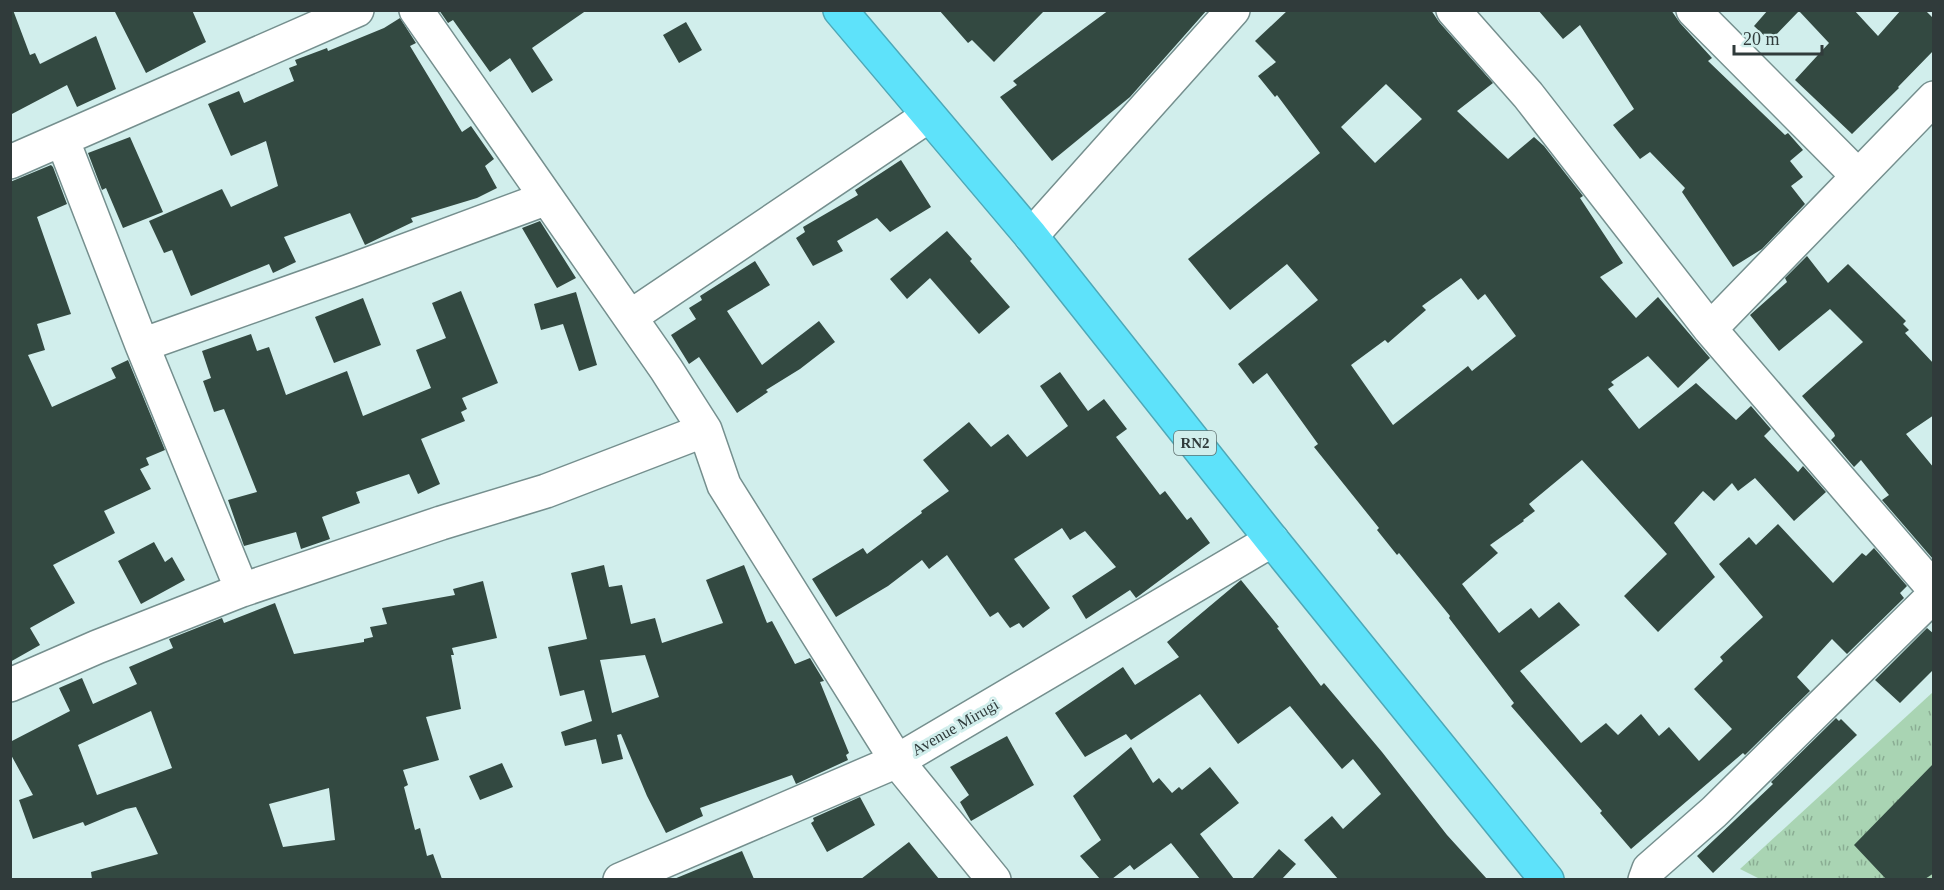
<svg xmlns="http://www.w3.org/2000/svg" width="1944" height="890" viewBox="0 0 1944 890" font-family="'Times New Roman',serif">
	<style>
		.grass { fill: url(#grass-tufts) }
		.building { fill: #334941; fill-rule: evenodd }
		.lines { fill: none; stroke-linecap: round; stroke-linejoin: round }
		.minor-casing { stroke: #758f8e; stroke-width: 36 }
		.highway-casing { stroke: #4ea8b7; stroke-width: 36 }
		.minor { stroke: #fff; stroke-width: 33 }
		.highway { stroke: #5ee2fa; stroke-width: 33 }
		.labels { text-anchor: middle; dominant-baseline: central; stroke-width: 6; stroke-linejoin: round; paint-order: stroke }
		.shield { fill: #d1eeec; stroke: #607170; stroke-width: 1.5 }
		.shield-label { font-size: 15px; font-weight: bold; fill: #303b3b }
		.street-label { font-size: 16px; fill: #303b3b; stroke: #d1eeec }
	</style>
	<defs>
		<pattern id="grass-tufts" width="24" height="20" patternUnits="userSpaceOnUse" patternTransform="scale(1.5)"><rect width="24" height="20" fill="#a9d4b3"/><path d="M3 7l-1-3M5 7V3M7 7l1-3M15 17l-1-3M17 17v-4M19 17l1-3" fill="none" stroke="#8aad93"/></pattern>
	</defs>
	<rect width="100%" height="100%" fill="#d1eeec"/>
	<path class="grass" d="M 1933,692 L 1933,879 L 1760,879 L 1740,869 Z"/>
	<path class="building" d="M 10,10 L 13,10 L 30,55 L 35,53 L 40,64 L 96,36 L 116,89 L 77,107 L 67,85 L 10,115 Z
		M 114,10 L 192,10 L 206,42 L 146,73 Z
		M 439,10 L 587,10 L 532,48 L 553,80 L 532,93 L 510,58 L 490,72 L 453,20 L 448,23 Z
		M 939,10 L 1045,10 L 994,62 L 972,40 L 968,43 Z
		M 1109,10 L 1207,10 L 1130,97 L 1052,161 L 1000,97 L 1017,85 L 1013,81 Z
		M 1288,10 L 1431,10 L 1439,22 L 1493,83 L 1457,111 L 1508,159 L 1534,137 L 1544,146 L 1583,196 L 1580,198 L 1623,263 L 1600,277 L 1636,318 L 1658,297 L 1710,358 L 1678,388 L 1648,356 L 1611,382 L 1614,385 L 1608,389 L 1639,429 L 1696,383 L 1736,420 L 1751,406 L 1771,429 L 1764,436 L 1798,472 L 1803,466 L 1826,492 L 1794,521 L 1755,478 L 1738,491 L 1732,483 L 1714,501 L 1703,491 L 1674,523 L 1715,577 L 1658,632 L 1624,596 L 1667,554 L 1582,460 L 1529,504 L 1535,511 L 1523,520 L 1524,521 L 1490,545 L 1498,553 L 1462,584 L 1499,633 L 1531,608 L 1539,618 L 1559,602 L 1580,625 L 1520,671 L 1581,743 L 1606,723 L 1618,735 L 1641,714 L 1659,736 L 1669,727 L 1699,761 L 1732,729 L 1694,689 L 1723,661 L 1720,657 L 1763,617 L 1719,564 L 1749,537 L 1756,545 L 1778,524 L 1833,583 L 1862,553 L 1866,556 L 1874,548 L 1907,586 L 1900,593 L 1904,598 L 1847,654 L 1832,639 L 1797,677 L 1810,691 L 1745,755 L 1743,753 L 1631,849 L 1600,813 L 1602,811 L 1511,706 L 1514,703 L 1449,618 L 1450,616 L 1399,553 L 1397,555 L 1377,530 L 1379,528 L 1314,447 L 1318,444 L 1267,373 L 1253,384 L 1238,364 L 1318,300 L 1287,264 L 1230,310 L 1188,259 L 1320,153 L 1277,95 L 1275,97 L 1258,76 L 1276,62 L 1255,41 ZM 1386,84 L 1422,119 L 1375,163 L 1341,127 ZM 1461,278 L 1478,300 L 1485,294 L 1516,336 L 1472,371 L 1468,366 L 1393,425 L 1351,365 L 1385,340 L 1388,343 L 1426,310 L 1422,306 Z
		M 1538,10 L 1671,10 L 1680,23 L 1712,58 L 1708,61 L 1785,135 L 1788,133 L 1803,150 L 1790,161 L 1803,177 L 1791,186 L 1805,204 L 1762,249 L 1733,267 L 1682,192 L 1685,188 L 1650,152 L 1640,159 L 1613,125 L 1634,109 L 1580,25 L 1563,39 Z
		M 1768,10 L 1854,10 L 1878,36 L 1901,10 L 1925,10 L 1934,19 L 1934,50 L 1898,87 L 1899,88 L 1852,134 L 1795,80 L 1829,43 L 1799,11 L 1770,41 L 1754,26 Z
		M 400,18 L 416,43 L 410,46 L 462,132 L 471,126 L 494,159 L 485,166 L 497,188 L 477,198 L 411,218 L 413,222 L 365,245 L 350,213 L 284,237 L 296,262 L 273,273 L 269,264 L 191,296 L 172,250 L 164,253 L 149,221 L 222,189 L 231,207 L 278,186 L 266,141 L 231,156 L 208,104 L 239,91 L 244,103 L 294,81 L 289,68 L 297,65 L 295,60 L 327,48 L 328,51 L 384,28 Z
		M 686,22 L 702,50 L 679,63 L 663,35 Z
		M 130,137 L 163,212 L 123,228 L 106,188 L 102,190 L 88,153 Z
		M 901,160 L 931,207 L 890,232 L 877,218 L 837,241 L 843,251 L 813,266 L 796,238 L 805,232 L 803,227 L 858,195 L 855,190 Z
		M 51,165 L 53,167 L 67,204 L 37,217 L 71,314 L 37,324 L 45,350 L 28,355 L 52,407 L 116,378 L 111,368 L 128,360 L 165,450 L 146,458 L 149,465 L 140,469 L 151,489 L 104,511 L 115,533 L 53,565 L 75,603 L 30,628 L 40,645 L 10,662 L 10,182 Z
		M 540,221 L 576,278 L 557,288 L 522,228 Z
		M 947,231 L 972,259 L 970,261 L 1010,307 L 979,334 L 930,278 L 907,299 L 890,279 Z
		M 1807,256 L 1828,283 L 1848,264 L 1906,321 L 1903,324 L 1909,330 L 1905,333 L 1934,364 L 1934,415 L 1906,434 L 1934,468 L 1933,559 L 1882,500 L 1889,495 L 1861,460 L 1854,467 L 1831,440 L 1835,436 L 1834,433 L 1802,396 L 1863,342 L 1830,309 L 1779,351 L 1750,315 L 1787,282 L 1785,278 Z
		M 755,261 L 770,285 L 727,311 L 762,365 L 819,321 L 835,342 L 800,369 L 766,390 L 768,392 L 737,413 L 699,357 L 689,364 L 671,335 L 696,319 L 689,308 L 702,300 L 700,296 Z
		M 461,291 L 498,383 L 462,398 L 467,409 L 461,412 L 465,421 L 421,439 L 440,484 L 418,494 L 409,474 L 356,492 L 360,503 L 322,517 L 330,539 L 301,549 L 296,532 L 244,546 L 228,500 L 257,492 L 224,409 L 214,412 L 203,381 L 211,378 L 202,351 L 251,334 L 257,351 L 269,347 L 286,395 L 347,371 L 363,416 L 431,388 L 416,350 L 446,338 L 432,303 Z
		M 576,292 L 597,365 L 579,371 L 563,324 L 541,330 L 534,304 Z
		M 363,298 L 381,345 L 334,363 L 315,317 Z
		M 1060,372 L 1088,411 L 1104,399 L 1127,429 L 1116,437 L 1160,495 L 1165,491 L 1187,520 L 1191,517 L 1210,543 L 1136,598 L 1130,590 L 1086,619 L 1072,596 L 1116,567 L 1085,531 L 1070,540 L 1062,528 L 1014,559 L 1050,608 L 1023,628 L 1019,623 L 1010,628 L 998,612 L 990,617 L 947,555 L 929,569 L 922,560 L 888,586 L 836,617 L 812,579 L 863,548 L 867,554 L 922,513 L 921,511 L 949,491 L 923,460 L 969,422 L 991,447 L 1008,434 L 1027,457 L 1068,426 L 1040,386 Z
		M 154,542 L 165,562 L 172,557 L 185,580 L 141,604 L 118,561 Z
		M 604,565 L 609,587 L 622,585 L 631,624 L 655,618 L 662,643 L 723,623 L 706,580 L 744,565 L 767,623 L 772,621 L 795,664 L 810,658 L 824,681 L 820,682 L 849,753 L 846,755 L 848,760 L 796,784 L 792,775 L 700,808 L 703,816 L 666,833 L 647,796 L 621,734 L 617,735 L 623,759 L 602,764 L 596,739 L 565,746 L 561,732 L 592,721 L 584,690 L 560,696 L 548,647 L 587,639 L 571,573 ZM 645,655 L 659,697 L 612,713 L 600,660 Z
		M 1241,580 L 1279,627 L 1277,628 L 1321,686 L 1324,683 L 1382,752 L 1447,835 L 1487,879 L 1338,879 L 1304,840 L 1332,816 L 1343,829 L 1381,794 L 1353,759 L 1342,769 L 1290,706 L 1238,744 L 1200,694 L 1131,740 L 1126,734 L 1085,757 L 1055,713 L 1123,667 L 1135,685 L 1179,657 L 1167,642 Z
		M 483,581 L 497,638 L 452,648 L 454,655 L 451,655 L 461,709 L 426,717 L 439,760 L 403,770 L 408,785 L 404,787 L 415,830 L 420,828 L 427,856 L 433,854 L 442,879 L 92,879 L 91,872 L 158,854 L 136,807 L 126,809 L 85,826 L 83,822 L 33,839 L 19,800 L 33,795 L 10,753 L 10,742 L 70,711 L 59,688 L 82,678 L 93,704 L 137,684 L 129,667 L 173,648 L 169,639 L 222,618 L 224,623 L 275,603 L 294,654 L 364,642 L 364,639 L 373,637 L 370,627 L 387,624 L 382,608 L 455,595 L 453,589 ZM 151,711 L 172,768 L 97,795 L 78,745 ZM 329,788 L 335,840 L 283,847 L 269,804 Z
		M 1927,628 L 1934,634 L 1934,669 L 1900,703 L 1875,680 Z
		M 1836,718 L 1839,721 L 1841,719 L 1857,735 L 1713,873 L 1697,856 L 1773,784 L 1771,782 Z
		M 1007,736 L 1034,785 L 971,821 L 960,802 L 969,795 L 950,767 Z
		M 1131,747 L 1153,783 L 1159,778 L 1172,793 L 1179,787 L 1182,790 L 1210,767 L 1239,803 L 1200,834 L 1234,879 L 1200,879 L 1171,843 L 1134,870 L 1130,865 L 1112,879 L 1100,879 L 1080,856 L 1101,840 L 1073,796 Z
		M 502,763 L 513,787 L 480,800 L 469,776 Z
		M 1934,763 L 1934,873 L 1925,879 L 1886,879 L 1854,845 Z
		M 860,797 L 875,825 L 827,852 L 811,823 L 814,821 L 813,818 Z
		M 909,842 L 939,879 L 861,879 Z
		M 1279,849 L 1296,864 L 1282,879 L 1252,879 Z
		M 742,851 L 754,879 L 674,879 Z"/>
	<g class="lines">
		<defs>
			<path id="minor" d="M 416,10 L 666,369 L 705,430 L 724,485 L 897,761 L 994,880
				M 1453,10 L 1528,95 L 1710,329 L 1934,589
				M 1693,10 L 1858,176
				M 63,141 L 142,345 L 242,590
				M 10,162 L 357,10
				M 1031,236 L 1233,10
				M 630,317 L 928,116
				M 1710,329 L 1934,98
				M 142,345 L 350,271 L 547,198
				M 10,685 L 97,647 L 242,590 L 441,523 L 546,491 L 705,430
				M 620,880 L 897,761 L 1272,540
				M 1645,880 L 1649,869 L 1714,812 L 1934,595"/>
			<path id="highway" d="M 840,10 L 1031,236 L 1272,540 L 1547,880"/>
		</defs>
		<use href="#minor" class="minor-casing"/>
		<use href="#highway" class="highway-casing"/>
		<use href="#minor" class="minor"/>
		<use href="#highway" class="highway"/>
	</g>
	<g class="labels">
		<rect class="shield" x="1174" y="431" width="42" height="24" rx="4.5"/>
		<g class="shield-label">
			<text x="1195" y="443">RN2</text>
		</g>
		<g class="street-label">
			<text transform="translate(955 727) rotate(-30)">Avenue Mirugi</text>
		</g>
	</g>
	<rect width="1944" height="890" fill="none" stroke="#303b3b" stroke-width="24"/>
	<path d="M1734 45v9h88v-9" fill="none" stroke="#303b3b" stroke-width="3"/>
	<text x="1743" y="45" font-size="18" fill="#303b3b" stroke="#d1eeec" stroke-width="4.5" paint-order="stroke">20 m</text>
</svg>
